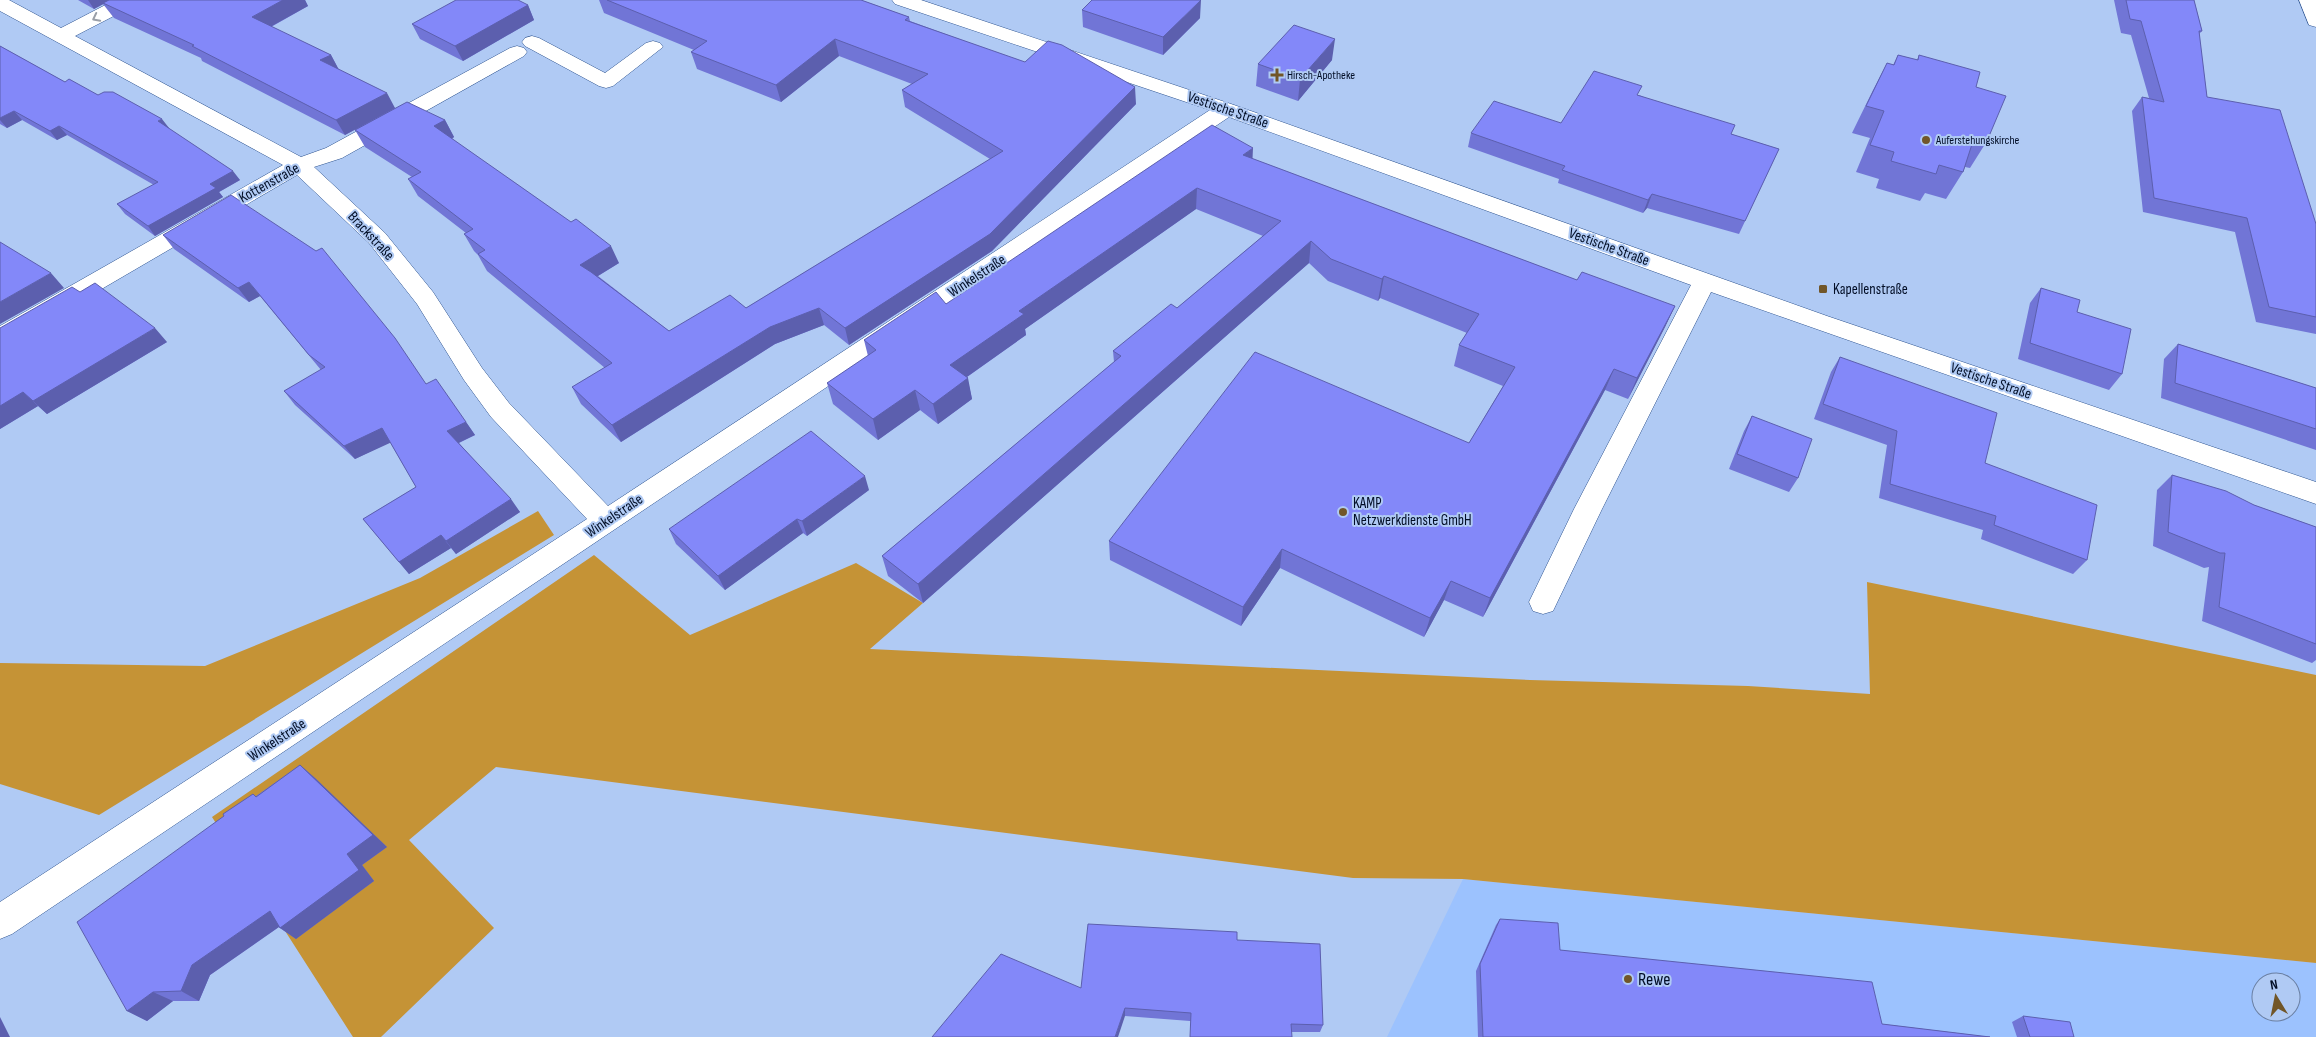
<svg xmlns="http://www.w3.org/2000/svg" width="2316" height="1037" viewBox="0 0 2316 1037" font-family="'Sofia Sans Condensed',sans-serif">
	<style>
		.built { fill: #9cc2fe; fill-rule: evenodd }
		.green { fill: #c59336 }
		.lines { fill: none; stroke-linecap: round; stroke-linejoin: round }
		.minor-casing { stroke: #2c528e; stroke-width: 1 }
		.minor { fill: #fff; fill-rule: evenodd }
		.wall { fill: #7175d6 }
		.shaded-wall { fill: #5c5fae }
		.building { fill: #8388f9; stroke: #5c5fae }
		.oneway { stroke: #9a9fa8 }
		.poi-dot { fill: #715628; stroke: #b0caf4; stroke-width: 2 }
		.labels { text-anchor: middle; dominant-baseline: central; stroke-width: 4; stroke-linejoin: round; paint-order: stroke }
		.far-poi-label { font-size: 12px; fill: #020e26; stroke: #b0caf4; text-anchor: start }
		.street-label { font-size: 15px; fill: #020e26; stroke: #b0caf4 }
		.poi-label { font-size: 15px; fill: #020e26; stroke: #b0caf4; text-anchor: start }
		.near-poi-label { font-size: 18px; fill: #020e26; stroke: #b0caf4; text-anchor: start }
	</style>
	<rect width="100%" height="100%" fill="#b0caf4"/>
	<path class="built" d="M 1463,879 L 2316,963 L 2316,1037 L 1387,1037 ZM 2261,982 L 2291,982 L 2291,1012 L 2261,1012 Z"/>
	<path class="green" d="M 538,511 L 554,535 L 99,815 L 0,784 L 0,663 L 205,666 L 420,578 Z
		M 594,555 L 690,635 L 856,563 L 923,603 L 870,649 L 1530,680 L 1748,686 L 1870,694 L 1867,582 L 2316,675 L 2316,963 L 1463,879 L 1353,878 L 496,767 L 409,840 L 494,928 L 381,1037 L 353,1037 L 212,817 Z"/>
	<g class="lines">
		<defs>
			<path id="minor" d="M 0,0 L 9,0 L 61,28 L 115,0 L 140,0 L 137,4 L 75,36 L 301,157 L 326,148 L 510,48 L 517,46 L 524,48 L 527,52 L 524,56 L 342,158 L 314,167 L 385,233 L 433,292 L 482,368 L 509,403 L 608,506 L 1210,110 L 895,4 L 892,0 L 921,0 L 1234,105 L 1827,316 L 2316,482 L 2316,504 L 1711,292 L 1602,509 L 1553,611 L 1543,614 L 1533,611 L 1529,602 L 1574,509 L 1691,285 L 1229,117 L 12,934 L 0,939 L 0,902 L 587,519 L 491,417 L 464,380 L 417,304 L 369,243 L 297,175 L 9,343 L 0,346 L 0,326 L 283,165 L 0,11 Z
				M 2299,0 L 2316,0 L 2316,27 L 2309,25 Z
				M 532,36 L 539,38 L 605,73 L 646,43 L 653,41 L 660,43 L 663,47 L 613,86 L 606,88 L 599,86 L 525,46 L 522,42 L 525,38 Z"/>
		</defs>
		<use href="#minor" class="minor-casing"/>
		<use href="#minor" class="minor"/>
	</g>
	<path class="wall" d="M 78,0 L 305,0 L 308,6 L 271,27 L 331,55 L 339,70 L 395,108 L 445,120 L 454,137 L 452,139 L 619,263 L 598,276 L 669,331 L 746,308 L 990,159 L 905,107 L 902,90 L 912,84 L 839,56 L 781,102 L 697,69 L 691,52 L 694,50 L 604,13 L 599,0 L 861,0 L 909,17 L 910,21 L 1136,104 L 992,251 L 849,345 L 824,325 L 775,344 L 621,442 L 581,404 L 572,387 L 605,368 L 487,271 L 478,255 L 474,251 L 464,234 L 466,233 L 418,196 L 408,179 L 412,177 L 365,147 L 355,130 L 356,129 L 345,135 L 202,61 L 201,58 L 114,18 L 103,4 L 94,9 Z
		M 2114,0 L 2194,0 L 2202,31 L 2199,34 L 2207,97 L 2316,224 L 2316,334 L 2256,322 L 2235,232 L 2143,212 L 2132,111 L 2142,97 L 2149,98 L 2131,35 L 2121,33 Z
		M 528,5 L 534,20 L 463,61 L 420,39 L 412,24 Z
		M 1082,10 L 1200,18 L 1163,55 L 1083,27 Z
		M 0,46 L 65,82 L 98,95 L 169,128 L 168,128 L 240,180 L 219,192 L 223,197 L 155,236 L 125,214 L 117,204 L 154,185 L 67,135 L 57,140 L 22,120 L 7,128 L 0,124 Z
		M 1898,55 L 1917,60 L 1919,55 L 1976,87 L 1987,141 L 1970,168 L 1965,167 L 1963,172 L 1946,199 L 1925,193 L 1920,201 L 1876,188 L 1879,179 L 1856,172 L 1870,138 L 1852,133 L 1873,90 L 1887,63 L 1893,65 Z
		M 1332,60 L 1298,101 L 1256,86 L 1258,64 Z
		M 1639,95 L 1731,134 L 1779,149 L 1739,234 L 1647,208 L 1643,213 L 1558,183 L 1559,179 L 1468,147 L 1471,133 L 1561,123 Z
		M 1252,159 L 1577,280 L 1675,306 L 1665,327 L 1628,399 L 1605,390 L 1483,617 L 1444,600 L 1424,637 L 1280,568 L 1241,626 L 1110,560 L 1109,541 L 1469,443 L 1503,386 L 1454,366 L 1459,345 L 1467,333 L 1380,298 L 1378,301 L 1328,281 L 1309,263 L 923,603 L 888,576 L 882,556 L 1114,362 L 1113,351 L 1177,308 L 1263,236 L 1196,209 L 1025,329 L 1026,335 L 967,377 L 972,399 L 938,424 L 920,410 L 878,440 L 833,404 L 827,383 L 868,356 L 864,340 L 946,304 Z
		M 163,235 L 426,384 L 466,422 L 475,435 L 459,443 L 520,512 L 456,554 L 451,548 L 409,574 L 363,519 L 416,487 L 390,442 L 355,459 L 295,405 L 284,391 L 321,370 L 260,296 L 249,302 L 174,249 Z
		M 2041,288 L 2077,312 L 2122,374 L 2109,390 L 2018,359 L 2030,303 Z
		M 0,328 L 167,342 L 47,414 L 38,406 L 0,429 Z
		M 2178,344 L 2316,388 L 2316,450 L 2161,398 L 2164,359 Z
		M 1840,357 L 1985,463 L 2087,560 L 2073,574 L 1981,539 L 1983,530 L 1879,498 L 1887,445 L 1814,419 L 1831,372 Z
		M 1752,416 L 1798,478 L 1789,492 L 1729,469 L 1744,431 Z
		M 2172,475 L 2254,505 L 2316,527 L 2316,660 L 2312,663 L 2202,621 L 2209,567 L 2204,568 L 2153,546 L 2157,490 Z
		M 869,490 L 807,536 L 803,533 L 725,590 L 676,544 L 669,529 Z
		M 300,765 L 315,778 L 387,847 L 362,865 L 374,881 L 296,939 L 280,928 L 279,927 L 210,975 L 199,1001 L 173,1001 L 147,1021 L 127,1011 L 224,816 L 253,794 L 256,796 Z
		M 1500,919 L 1560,950 L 1882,1024 L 1990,1037 L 1478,1037 L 1476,971 L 1496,925 Z
		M 1237,940 L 1323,1025 L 1320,1032 L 1291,1032 L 1190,1021 L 1125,1016 L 1081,988 Z
		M 2023,1016 L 2074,1037 L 2017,1037 L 2012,1022 Z"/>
	<path class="shaded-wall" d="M 88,0 L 111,0 L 94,9 Z
		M 283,0 L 305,0 L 308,6 L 261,32 L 252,17 Z
		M 1201,0 L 1200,18 L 1163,55 L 1163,37 Z
		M 528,5 L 534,20 L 463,61 L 455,46 Z
		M 835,39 L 839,56 L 781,102 L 776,85 Z
		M 1335,39 L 1332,60 L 1298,101 L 1300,79 Z
		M 331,55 L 339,70 L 320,60 Z
		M 1135,87 L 1136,104 L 992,251 L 849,345 L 845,328 Z
		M 387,93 L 395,108 L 345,135 L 336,120 Z
		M 14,111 L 22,120 L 7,128 L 0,120 L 0,118 Z
		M 162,119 L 169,128 L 164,131 L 158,121 Z
		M 445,120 L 454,137 L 443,144 L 434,126 Z
		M 59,126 L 67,135 L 57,140 L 50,131 Z
		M 1253,148 L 1252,170 L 1243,155 Z
		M 233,171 L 240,180 L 219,192 L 223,197 L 155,236 L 148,226 L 210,184 Z
		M 1197,188 L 1196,209 L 1025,329 L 1026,335 L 954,386 L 950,365 L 1019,311 Z
		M 1652,194 L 1647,208 L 1643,213 L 1648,200 Z
		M 1311,241 L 1309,263 L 923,603 L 918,584 Z
		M 611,246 L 619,263 L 588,282 L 580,265 Z
		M 51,273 L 64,288 L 0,324 L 0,302 Z
		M 1384,276 L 1380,298 L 1378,301 L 1382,279 Z
		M 249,282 L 260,296 L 249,302 L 238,288 Z
		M 1675,306 L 1665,327 L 1628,399 L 1637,378 Z
		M 819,308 L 824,325 L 775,344 L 621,442 L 612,425 L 770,327 Z
		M 155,328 L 167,342 L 47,414 L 33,401 Z
		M 1614,369 L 1605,390 L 1483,617 L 1490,598 Z
		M 968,378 L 972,399 L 938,424 L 933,404 Z
		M 915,390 L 920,410 L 878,440 L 873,419 Z
		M 23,392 L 38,406 L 0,429 L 0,406 Z
		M 466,422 L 475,435 L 456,444 L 447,431 Z
		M 382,428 L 392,442 L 355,459 L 344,446 Z
		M 865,476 L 869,490 L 807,536 L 802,521 Z
		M 511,499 L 520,512 L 456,554 L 446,541 Z
		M 797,519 L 803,533 L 725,590 L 718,576 Z
		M 441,535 L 451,548 L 409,574 L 399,562 Z
		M 1282,549 L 1280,568 L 1241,626 L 1243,607 Z
		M 1451,581 L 1444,600 L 1424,637 L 1430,618 Z
		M 300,765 L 315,778 L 387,847 L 362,865 L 374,881 L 296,939 L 280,928 L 347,854 Z
		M 270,911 L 286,922 L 210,975 L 199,1001 L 181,991 L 192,965 Z
		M 153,992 L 173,1001 L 147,1021 L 127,1011 Z
		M 1125,1008 L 1125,1016 L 1118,1037 L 1115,1037 Z
		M 0,1017 L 10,1037 L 0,1037 Z"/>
	<path class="building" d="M 109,0 L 283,0 L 252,17 L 331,55 L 320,60 L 387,93 L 336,120 L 192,46 L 194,45 L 103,3 Z
		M 456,0 L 518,0 L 528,5 L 455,46 L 412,24 Z
		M 607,0 L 861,0 L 909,17 L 905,20 L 1025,62 L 1048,41 L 1062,45 L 1135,87 L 990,234 L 845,328 L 819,308 L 770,327 L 612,425 L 572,387 L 612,363 L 478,254 L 485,250 L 464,234 L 473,229 L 408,179 L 421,172 L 355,130 L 407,102 L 445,120 L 434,126 L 571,222 L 576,219 L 611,246 L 580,265 L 591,272 L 669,331 L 730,295 L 746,308 L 1003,151 L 902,90 L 928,74 L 835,39 L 776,85 L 691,52 L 707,41 Z
		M 1092,0 L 1201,0 L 1163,37 L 1082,10 Z
		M 2126,0 L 2194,0 L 2202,31 L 2199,31 L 2207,97 L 2280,110 L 2316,224 L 2316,317 L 2269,307 L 2247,218 L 2154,198 L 2142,97 L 2164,102 L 2141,21 L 2130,19 Z
		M 1294,25 L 1335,39 L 1300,79 L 1258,64 Z
		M 0,46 L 65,82 L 69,79 L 98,95 L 104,92 L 113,92 L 162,119 L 158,121 L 233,171 L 210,184 L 216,188 L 148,226 L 117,204 L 158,182 L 59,126 L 50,131 L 14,111 L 0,118 Z
		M 1898,55 L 1918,60 L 1919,55 L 1980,72 L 1976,87 L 2006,96 L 1987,141 L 1974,138 L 1963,172 L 1939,165 L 1936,174 L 1891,161 L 1894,152 L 1870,145 L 1884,111 L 1866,106 L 1887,63 L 1894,65 Z
		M 1594,71 L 1642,86 L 1637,95 L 1735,125 L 1731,134 L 1779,149 L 1745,221 L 1652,194 L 1648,200 L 1562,170 L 1565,166 L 1471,133 L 1494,101 L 1561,123 Z
		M 1212,125 L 1253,148 L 1243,155 L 1577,280 L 1582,272 L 1675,306 L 1637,378 L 1614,369 L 1490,598 L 1451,581 L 1430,618 L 1282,549 L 1243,607 L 1109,541 L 1255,352 L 1469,443 L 1515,367 L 1459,345 L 1479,314 L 1384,276 L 1382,279 L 1331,259 L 1311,241 L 918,584 L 882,556 L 1121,356 L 1113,351 L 1171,304 L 1177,308 L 1281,221 L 1197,188 L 1019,311 L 1024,314 L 950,365 L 968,378 L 933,404 L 915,390 L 873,419 L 827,383 L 876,350 L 864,340 L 936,292 L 946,304 Z
		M 231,195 L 316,251 L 322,248 L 395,338 L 426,384 L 436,379 L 466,422 L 447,431 L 511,499 L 446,541 L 441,535 L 399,562 L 363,519 L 416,487 L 382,428 L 344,446 L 284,391 L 325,367 L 309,355 L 249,282 L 238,288 L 163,235 Z
		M 0,242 L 51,273 L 0,302 Z
		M 95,283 L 155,328 L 33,401 L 23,392 L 0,406 L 0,328 L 72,287 L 80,292 Z
		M 2041,288 L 2080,300 L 2077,312 L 2131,329 L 2122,374 L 2030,343 Z
		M 2178,344 L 2316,388 L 2316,429 L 2175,383 Z
		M 1840,357 L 1997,413 L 1985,463 L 2097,505 L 2087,560 L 1994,525 L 1996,516 L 1890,484 L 1897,431 L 1823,404 Z
		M 1752,416 L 1812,439 L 1798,478 L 1737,454 Z
		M 811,431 L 865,476 L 802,521 L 797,519 L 718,576 L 669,529 Z
		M 2172,475 L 2226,491 L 2254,505 L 2316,527 L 2316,644 L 2219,607 L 2225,553 L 2220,553 L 2168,532 Z
		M 300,765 L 373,835 L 347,854 L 359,870 L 280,928 L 270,911 L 192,965 L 181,991 L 153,992 L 127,1011 L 77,922 L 224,816 L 223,814 L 253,794 L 256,797 Z
		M 1500,919 L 1558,923 L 1560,950 L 1872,982 L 1882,1024 L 1990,1037 L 1483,1037 L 1480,964 Z
		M 1088,924 L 1237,932 L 1237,940 L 1320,944 L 1323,1025 L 1291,1024 L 1292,1037 L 1190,1037 L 1191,1013 L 1125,1008 L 1115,1037 L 932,1037 L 1001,954 L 1081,988 Z
		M 2023,1016 L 2070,1022 L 2074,1037 L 2030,1037 Z"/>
	<defs><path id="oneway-chevron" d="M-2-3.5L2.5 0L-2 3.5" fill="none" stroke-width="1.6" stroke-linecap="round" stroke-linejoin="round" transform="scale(1.25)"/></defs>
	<use class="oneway" href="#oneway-chevron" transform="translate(96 18) rotate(153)"/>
	<g class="poi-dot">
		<path d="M1274.5 67.5h5v5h5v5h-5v5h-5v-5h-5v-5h5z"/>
		<circle cx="1926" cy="140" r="5"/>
		<rect x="1818" y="284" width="10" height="10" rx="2.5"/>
		<circle cx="1343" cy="512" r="5"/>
		<circle cx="1628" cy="979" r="5"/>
	</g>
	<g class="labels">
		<g class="far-poi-label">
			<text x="1287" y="75">Hirsch-Apotheke</text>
			<text x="1936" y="140">Auferstehungskirche</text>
		</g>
		<g class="street-label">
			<text transform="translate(1228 110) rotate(19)">Vestische Straße</text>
			<text transform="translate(269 183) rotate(-29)">Kottenstraße</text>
			<text transform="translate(371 236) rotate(47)">Brackstraße</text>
			<text transform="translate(1609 247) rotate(20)">Vestische Straße</text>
			<text transform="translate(977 276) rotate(-33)">Winkelstraße</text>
			<text transform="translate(1991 381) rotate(19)">Vestische Straße</text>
			<text transform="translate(614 516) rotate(-34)">Winkelstraße</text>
			<text transform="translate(277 740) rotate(-33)">Winkelstraße</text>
		</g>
		<g class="poi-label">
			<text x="1833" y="289">Kapellenstraße</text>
			<text x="1353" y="503">KAMP<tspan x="1353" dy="17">Netzwerkdienste GmbH</tspan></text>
		</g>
		<g class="near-poi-label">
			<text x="1638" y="979">Rewe</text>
		</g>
	</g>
	<g transform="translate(2276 997) rotate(350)"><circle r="24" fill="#b0caf4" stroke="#6a7fa2"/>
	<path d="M0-4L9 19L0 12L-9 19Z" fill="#715628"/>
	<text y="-8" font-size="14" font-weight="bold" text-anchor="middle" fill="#020e26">N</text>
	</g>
</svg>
